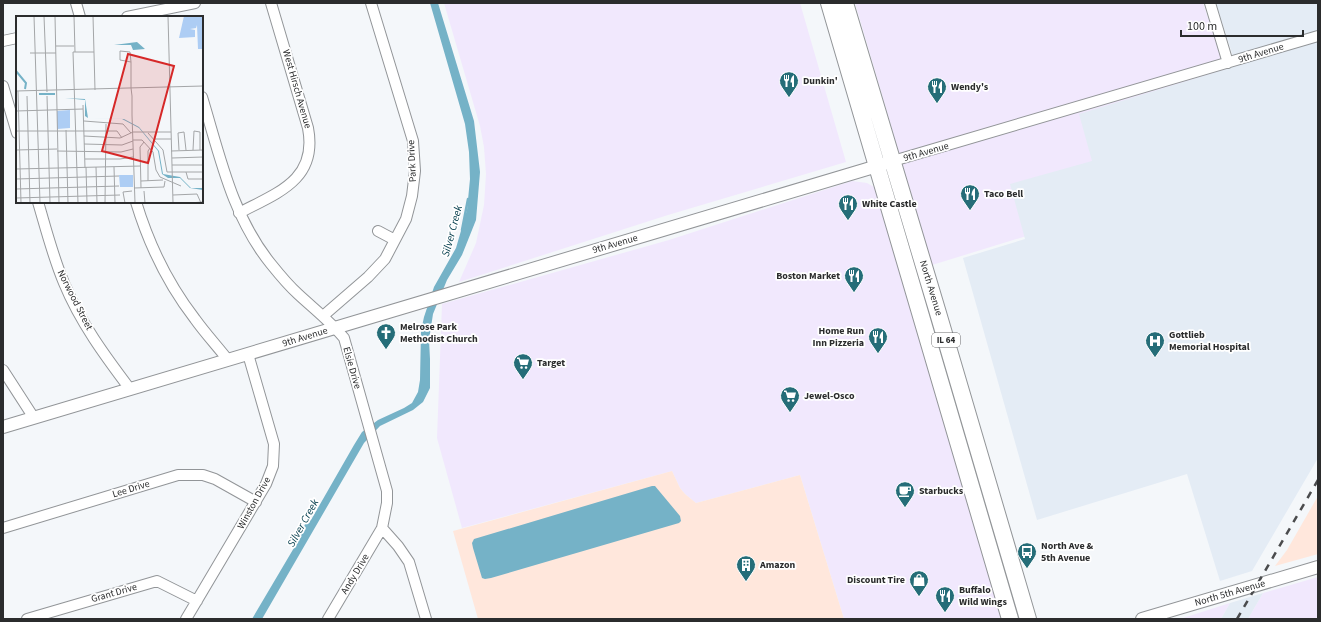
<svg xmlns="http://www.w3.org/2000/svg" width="1321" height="622" viewBox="0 0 1321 622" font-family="'Source Sans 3',sans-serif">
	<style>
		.commercial { fill: #f1e8fd }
		.industrial { fill: #ffe7dc }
		.built { fill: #e4ecf5 }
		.water { fill: #75b2c7 }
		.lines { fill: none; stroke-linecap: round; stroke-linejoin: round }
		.stream { stroke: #75b2c7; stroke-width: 2.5 }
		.minor-casing { stroke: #929598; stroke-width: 12 }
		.tertiary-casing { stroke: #929598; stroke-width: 14 }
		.primary-casing { stroke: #929598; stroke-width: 18 }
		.minor { stroke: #fff; stroke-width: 10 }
		.tertiary { stroke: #fff; stroke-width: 12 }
		.primary { stroke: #fff; stroke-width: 16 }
		.rail { stroke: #4a4b4d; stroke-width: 2.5; stroke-dasharray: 7 7; stroke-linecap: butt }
		.labels { text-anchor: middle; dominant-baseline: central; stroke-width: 3.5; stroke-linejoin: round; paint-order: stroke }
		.shield { fill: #fff; stroke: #6b6b6c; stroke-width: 1 }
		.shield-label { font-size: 9px; font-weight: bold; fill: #2b2c2d }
		.street-label { font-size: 10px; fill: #2b2c2d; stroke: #fff }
		.poi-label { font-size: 10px; font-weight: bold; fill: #2b2c2d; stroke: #fff; text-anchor: start }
		.water-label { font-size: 11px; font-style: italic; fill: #053e4d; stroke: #fff }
		.inset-river { fill: none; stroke: #75b2c7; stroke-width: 2 }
		.inset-road { fill: none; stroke: #a4a6a8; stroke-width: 1 }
		.view { fill: #d62828; fill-opacity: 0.15; stroke: #d62828; stroke-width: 2 }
		.inset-edge { fill: none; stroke: #2b2c2d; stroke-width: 2 }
	</style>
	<rect width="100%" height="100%" fill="#f4f7fa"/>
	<path class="commercial" d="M 444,3 L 800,3 L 846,162 L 668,215 L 459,282 L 476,243 L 484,205 L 486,174 L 484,147 L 480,126 Z
		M 855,3 L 1203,3 L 1258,165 L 932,265 Z
		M 852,181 L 867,183 L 874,187 L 877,193 L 1001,614 L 1000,619 L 844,619 L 800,475 L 696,503 L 685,494 L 680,488 L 672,471 L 462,528 L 437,438 L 442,304 L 669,240 Z
		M 1318,577 L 1318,619 L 1248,619 L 1263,593 Z
		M 1230,603 L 1221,619 L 1180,619 Z"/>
	<path class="industrial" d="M 672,471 L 680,488 L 685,494 L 696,503 L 800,475 L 844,619 L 478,619 L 453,531 Z
		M 1318,496 L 1318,554 L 1275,566 L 1287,550 Z"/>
	<path class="built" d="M 1216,3 L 1318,3 L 1318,458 L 1252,571 L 1220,581 L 1187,474 L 1037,520 L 963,258 L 1025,239 L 1010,184 L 1092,161 L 1079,114 L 1236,66 Z
		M 1263,593 L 1248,619 L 1221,619 L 1230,603 Z"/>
	<path class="water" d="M 430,3 L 438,3 L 474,121 L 480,172 L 476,220 L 462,255 L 447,280 L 433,314 L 429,340 L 430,359 L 430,388 L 423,402 L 413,410 L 380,426 L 364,443 L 262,619 L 252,619 L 301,536 L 305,524 L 311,520 L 354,445 L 362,432 L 378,420 L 404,408 L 412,403 L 418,392 L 420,380 L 421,331 L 424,317 L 434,287 L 456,248 L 467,210 L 470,179 L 469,152 L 465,124 Z
		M 652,486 L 655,486 L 680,516 L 681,521 L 679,523 L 491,578 L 485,579 L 482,578 L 473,548 L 472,543 L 474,539 Z"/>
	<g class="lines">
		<path class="stream" d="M 462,230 L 468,199"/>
		<defs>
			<path id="minor" d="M 76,3 L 80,17
				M 1210,3 L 1228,63
				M 127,17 L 195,3
				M 3,41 L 17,38
				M 3,86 L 17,133
				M 202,97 C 220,156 232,216 271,264 C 279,274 288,285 298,294 C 313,308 330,321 344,338 L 387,491 L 387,503 L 382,528 L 398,546 L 409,562 L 426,619
				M 893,161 L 1318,36
				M 38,202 C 46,229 53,257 64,283 C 80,322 105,356 130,389
				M 136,202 C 149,245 168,284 195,319 C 205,333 217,346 228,360
				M 239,213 C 277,193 318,180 308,128 L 271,3
				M 378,231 L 395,240
				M 323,316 L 368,277 L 385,259 L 406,219 L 412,196 L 415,171 L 413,141 L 371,3
				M 3,370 L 34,418
				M 3,528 L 178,475 L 203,475 L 215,479 L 256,502
				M 27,619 L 157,581 L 197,601
				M 186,619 L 266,484 L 273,466 L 274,444 L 248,354
				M 328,619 L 382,528"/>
			<path id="tertiary" d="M 3,427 L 884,164
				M 1142,619 L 1318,567"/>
			<path id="primary" d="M 829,3 L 1010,619
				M 845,3 L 938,313 L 1028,619"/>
		</defs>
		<use href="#minor" class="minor-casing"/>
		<use href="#tertiary" class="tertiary-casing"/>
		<use href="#primary" class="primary-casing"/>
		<use href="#minor" class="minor"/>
		<use href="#tertiary" class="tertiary"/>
		<use href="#primary" class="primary"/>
		<path class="rail" d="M 1237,619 L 1318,480"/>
	</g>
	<defs>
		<symbol id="restaurant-pin" viewBox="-11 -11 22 30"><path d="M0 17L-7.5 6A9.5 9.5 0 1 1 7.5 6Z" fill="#256d78" stroke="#fff"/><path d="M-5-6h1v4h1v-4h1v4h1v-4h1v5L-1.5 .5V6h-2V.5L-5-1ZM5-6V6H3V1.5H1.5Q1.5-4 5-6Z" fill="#fff"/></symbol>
		<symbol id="church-pin" viewBox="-11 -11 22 30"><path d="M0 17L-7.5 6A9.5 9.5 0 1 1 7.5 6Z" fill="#256d78" stroke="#fff"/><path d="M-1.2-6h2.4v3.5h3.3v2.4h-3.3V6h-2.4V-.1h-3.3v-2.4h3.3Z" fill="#fff"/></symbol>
		<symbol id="hospital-pin" viewBox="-11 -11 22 30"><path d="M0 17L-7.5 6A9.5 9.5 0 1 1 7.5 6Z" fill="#256d78" stroke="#fff"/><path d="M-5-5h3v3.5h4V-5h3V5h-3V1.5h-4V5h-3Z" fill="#fff"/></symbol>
		<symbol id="supermarket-pin" viewBox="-11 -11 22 30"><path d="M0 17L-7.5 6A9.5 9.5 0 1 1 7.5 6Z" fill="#256d78" stroke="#fff"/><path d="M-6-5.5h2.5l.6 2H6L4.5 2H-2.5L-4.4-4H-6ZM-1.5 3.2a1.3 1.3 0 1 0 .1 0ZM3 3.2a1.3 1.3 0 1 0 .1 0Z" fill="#fff"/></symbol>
		<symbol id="cafe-pin" viewBox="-11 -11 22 30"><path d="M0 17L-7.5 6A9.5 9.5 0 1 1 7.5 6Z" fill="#256d78" stroke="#fff"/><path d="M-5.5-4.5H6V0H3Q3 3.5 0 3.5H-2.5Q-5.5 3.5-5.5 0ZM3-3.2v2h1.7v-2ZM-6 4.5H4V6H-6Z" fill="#fff"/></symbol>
		<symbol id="bus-pin" viewBox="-11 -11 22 30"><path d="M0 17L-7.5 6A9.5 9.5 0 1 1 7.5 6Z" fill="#256d78" stroke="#fff"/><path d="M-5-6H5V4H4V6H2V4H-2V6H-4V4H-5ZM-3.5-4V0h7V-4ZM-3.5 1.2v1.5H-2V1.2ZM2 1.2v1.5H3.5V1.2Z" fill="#fff"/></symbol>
		<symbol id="building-pin" viewBox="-11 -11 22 30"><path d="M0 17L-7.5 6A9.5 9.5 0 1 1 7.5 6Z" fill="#256d78" stroke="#fff"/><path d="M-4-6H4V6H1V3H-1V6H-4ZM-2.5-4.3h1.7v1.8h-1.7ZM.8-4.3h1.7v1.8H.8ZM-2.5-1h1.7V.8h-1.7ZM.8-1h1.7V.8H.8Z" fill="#fff"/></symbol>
		<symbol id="shop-pin" viewBox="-11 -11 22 30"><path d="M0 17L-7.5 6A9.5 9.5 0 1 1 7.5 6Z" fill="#256d78" stroke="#fff"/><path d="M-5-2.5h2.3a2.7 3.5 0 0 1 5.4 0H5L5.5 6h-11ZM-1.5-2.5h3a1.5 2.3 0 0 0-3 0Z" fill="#fff"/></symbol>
	</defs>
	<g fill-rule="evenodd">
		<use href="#restaurant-pin" x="778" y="70" width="22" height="30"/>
		<use href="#restaurant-pin" x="926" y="76" width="22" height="30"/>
		<use href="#restaurant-pin" x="959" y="183" width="22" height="30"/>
		<use href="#restaurant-pin" x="837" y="193" width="22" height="30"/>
		<use href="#restaurant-pin" x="843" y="265" width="22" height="30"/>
		<use href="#church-pin" x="375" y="322" width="22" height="30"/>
		<use href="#restaurant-pin" x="867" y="326" width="22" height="30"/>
		<use href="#hospital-pin" x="1144" y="330" width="22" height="30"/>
		<use href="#supermarket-pin" x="512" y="352" width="22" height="30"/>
		<use href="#supermarket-pin" x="779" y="385" width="22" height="30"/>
		<use href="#cafe-pin" x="894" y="480" width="22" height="30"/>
		<use href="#bus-pin" x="1016" y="541" width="22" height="30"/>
		<use href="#building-pin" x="735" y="554" width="22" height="30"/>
		<use href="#shop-pin" x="908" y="569" width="22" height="30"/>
		<use href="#restaurant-pin" x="934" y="585" width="22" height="30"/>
	</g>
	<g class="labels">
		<rect class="shield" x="932" y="333" width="28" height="14" rx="3"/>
		<g class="shield-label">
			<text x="946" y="340">IL 64</text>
		</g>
		<g class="street-label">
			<text transform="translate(1261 53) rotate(-17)">9th Avenue</text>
			<text transform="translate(297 89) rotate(74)">West Hirsch Avenue</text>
			<text transform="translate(926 152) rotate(-16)">9th Avenue</text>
			<text transform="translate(412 161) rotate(-93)">Park Drive</text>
			<text transform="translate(615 244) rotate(-16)">9th Avenue</text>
			<text transform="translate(931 288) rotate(73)">North Avenue</text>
			<text transform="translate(75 300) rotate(63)">Norwood Street</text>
			<text transform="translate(305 337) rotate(-17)">9th Avenue</text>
			<text transform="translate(352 368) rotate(74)">Elsie Drive</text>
			<text transform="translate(131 489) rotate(-17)">Lee Drive</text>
			<text transform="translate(254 503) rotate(-61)">Winston Drive</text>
			<text transform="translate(355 574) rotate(-59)">Andy Drive</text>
			<text transform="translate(114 593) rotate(-16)">Grant Drive</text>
			<text transform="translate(1230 593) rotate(-16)">North 5th Avenue</text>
		</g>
		<g class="poi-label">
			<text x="803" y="81">Dunkin'</text>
			<text x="951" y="87">Wendy's</text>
			<text x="984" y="194">Taco Bell</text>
			<text x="862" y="204">White Castle</text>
			<text x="840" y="276" text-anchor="end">Boston Market</text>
			<text x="400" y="327">Melrose Park<tspan x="400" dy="12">Methodist Church</tspan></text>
			<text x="864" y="331" text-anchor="end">Home Run<tspan x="864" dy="12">Inn Pizzeria</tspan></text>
			<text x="1169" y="335">Gottlieb<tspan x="1169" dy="12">Memorial Hospital</tspan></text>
			<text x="537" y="363">Target</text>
			<text x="804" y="396">Jewel-Osco</text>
			<text x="919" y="491">Starbucks</text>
			<text x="1041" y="546">North Ave &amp;<tspan x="1041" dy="12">5th Avenue</tspan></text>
			<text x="760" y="565">Amazon</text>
			<text x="905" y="580" text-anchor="end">Discount Tire</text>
			<text x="959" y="590">Buffalo<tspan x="959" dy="12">Wild Wings</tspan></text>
		</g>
		<g class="water-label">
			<text transform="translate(452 231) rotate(-75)">Silver Creek</text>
			<text transform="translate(303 523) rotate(-61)">Silver Creek</text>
		</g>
	</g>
	<g transform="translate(16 16)">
		<rect width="187" height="187" fill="#f4f7fa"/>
		<path d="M 168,0 L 187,0 L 187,33 L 182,33 L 181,9 L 180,12 L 174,13 L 179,14 L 179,21 L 163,22 ZM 54,94 L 54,112 L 41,113 L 41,95 ZM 103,159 L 117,159 L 117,171 L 104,171 Z" fill="#adcdf4"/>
		<path d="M 121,26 L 129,33 L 117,34 L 115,29 L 98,29 ZM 49,82 L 69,83 L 72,102 L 108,103 L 123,111 L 143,135 L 147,158 L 164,161 L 175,172 L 187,172 L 187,174 L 174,172 L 164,162 L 152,162 L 146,158 L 142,135 L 123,112 L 106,103 L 72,102 L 69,100 L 69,84 Z" fill="#75b2c7"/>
		<path class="inset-river" d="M 0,55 L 10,67 L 9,73M 23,78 L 39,78"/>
		<path class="inset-road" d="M 18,0 L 24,187M 28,0 L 31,76M 39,0 L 43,187M 58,0 L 59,36M 77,0 L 79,74M 152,0 L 157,187M 40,30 L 58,30M 14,37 L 40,37M 115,46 L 104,44 L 104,35 L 114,36 L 115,46 L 115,72 L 116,80 L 116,99 L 119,187M 0,75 L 187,70M 2,75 L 5,187M 11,80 L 14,187M 31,80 L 34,187M 67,89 L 69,152M 0,95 L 67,93M 68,105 L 107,108 L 115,117M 50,114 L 52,187M 0,115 L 101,115 L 106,122M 132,117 L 147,134 L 151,156 L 187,156M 68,120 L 104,122 L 117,116 L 155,116M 138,123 L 155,123M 117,124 L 126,124 L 137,136 L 140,154 L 144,161 L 165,170M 68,128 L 106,129 L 117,125M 0,134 L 41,133M 163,134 L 162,117 L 168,116 L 170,134M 177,134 L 178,115 L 184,116 L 184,134M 41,135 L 105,136 L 117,133M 155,135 L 187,134M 156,142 L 187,141M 69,143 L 104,143 L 117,141M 156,149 L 187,149M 70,151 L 71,187M 80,151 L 81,187M 98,151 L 99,187M 0,153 L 125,150M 170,156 L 172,163 L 187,163M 0,163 L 103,160M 125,165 L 147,164M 132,165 L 132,135 L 134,132M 118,172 L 148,171 L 149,165M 125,172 L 124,131 L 128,126M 0,173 L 103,170M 128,175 L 129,187M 157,179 L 181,178 L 185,187M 0,182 L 104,179M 62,187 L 57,36 L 78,36M 89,187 L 90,108M 109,187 L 107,176 L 116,175M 174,187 L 186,186"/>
		<path class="view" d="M 112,38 L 158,50 L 132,147 L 86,135 Z"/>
		<rect width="187" height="187" class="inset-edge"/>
	</g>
	<rect width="1321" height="622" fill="none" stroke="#2b2c2d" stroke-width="8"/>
	<path d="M1181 30v6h122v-6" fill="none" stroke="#2b2c2d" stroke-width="2"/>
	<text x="1187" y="30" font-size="12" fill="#2b2c2d" stroke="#ffffff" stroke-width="3" paint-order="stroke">100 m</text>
</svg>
